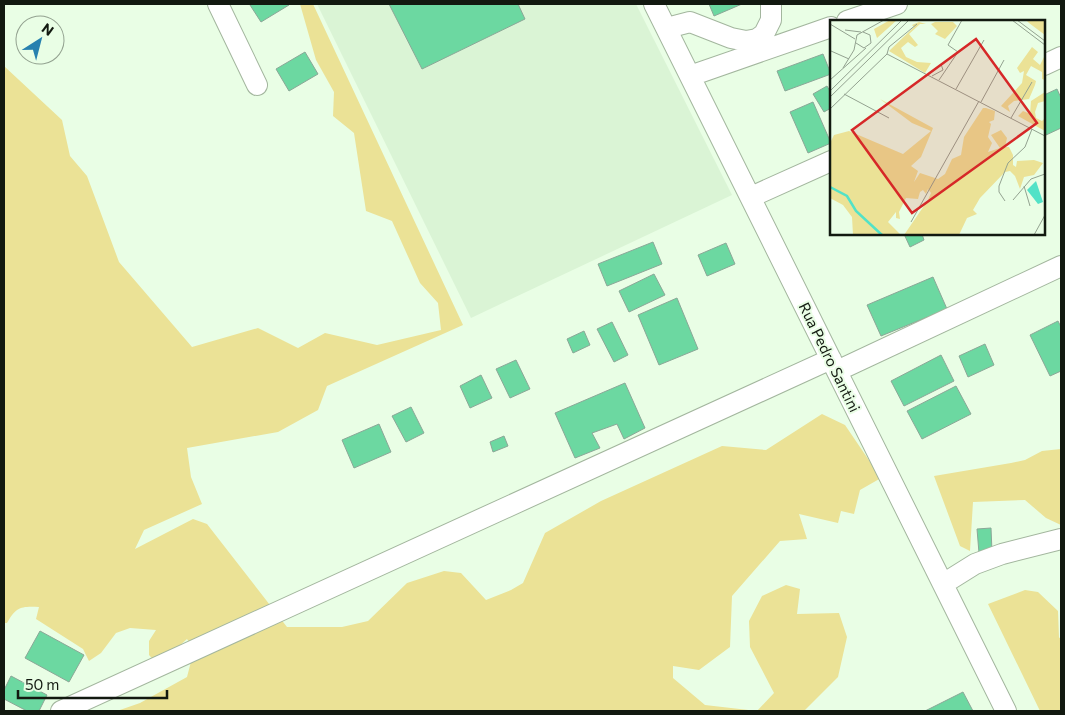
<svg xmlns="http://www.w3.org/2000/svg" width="1065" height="715" viewBox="0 0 1065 715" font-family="Commissioner,sans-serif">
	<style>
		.built { fill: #daf4d5 }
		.green { fill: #ebe296 }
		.building { fill: #6cd8a1; stroke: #8ba797 }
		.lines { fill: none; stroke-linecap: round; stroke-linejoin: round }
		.minor-casing { stroke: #a3b69e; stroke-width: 22 }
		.minor { stroke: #fff; stroke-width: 20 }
		.labels { text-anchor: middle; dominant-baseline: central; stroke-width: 4; stroke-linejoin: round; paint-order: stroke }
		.street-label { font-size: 15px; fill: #121910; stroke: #e9fee5 }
		.inset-river { fill: none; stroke: #52e2c7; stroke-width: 2.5 }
		.inset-road { fill: none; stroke: #93a290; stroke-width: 1 }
		.view { fill: #d62828; fill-opacity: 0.15; stroke: #d62828; stroke-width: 2.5 }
		.inset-edge { fill: none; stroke: #121910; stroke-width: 2.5 }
	</style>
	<rect width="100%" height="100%" fill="#e9fee5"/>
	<path class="built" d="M 317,4 L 636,4 L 732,195 L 471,318 Z"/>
	<path class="green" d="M 300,4 L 313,4 L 463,325 L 327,386 L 318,410 L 278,432 L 187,448 L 191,477 L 202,504 L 144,530 L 135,549 L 193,519 L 207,524 L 287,627 L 342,627 L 368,621 L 407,583 L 444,571 L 461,573 L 486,600 L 511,590 L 523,583 L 545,533 L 601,501 L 722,446 L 766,450 L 822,414 L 845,425 L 881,478 L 860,490 L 854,514 L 841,511 L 838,523 L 799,514 L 807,539 L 780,541 L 732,596 L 730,647 L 699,670 L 673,666 L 673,678 L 705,705 L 757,711 L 774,693 L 750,647 L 749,621 L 762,596 L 786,585 L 800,589 L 797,614 L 839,613 L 847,637 L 838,677 L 804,711 L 117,711 L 140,703 L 187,677 L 194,650 L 187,639 L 158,665 L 149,655 L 149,641 L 156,630 L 130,628 L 116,633 L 101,653 L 89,661 L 83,649 L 36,619 L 39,607 C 21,606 16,607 7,623 L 4,623 L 4,66 L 62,120 L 70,156 L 87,176 L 119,262 L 192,347 L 258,328 L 298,348 L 325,333 L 377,345 L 441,330 L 438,303 L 420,283 L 392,221 L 366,211 L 354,133 L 333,116 L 334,92 L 316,60 Z
		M 1061,449 L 1061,525 L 1046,518 L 1025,500 L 973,502 L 970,551 L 960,546 L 934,476 L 1011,463 L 1025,460 L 1042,451 Z
		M 1025,590 L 1038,592 L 1058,611 L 1059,638 L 1061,637 L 1061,711 L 1040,711 L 988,604 Z"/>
	<path class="building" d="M 252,4 L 289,4 L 289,5 L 261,22 L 250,5 Z
		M 389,4 L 518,4 L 525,19 L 422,69 Z
		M 709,4 L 742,4 L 714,16 Z
		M 305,52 L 318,74 L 289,91 L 276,69 Z
		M 823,54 L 831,74 L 785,91 L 777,71 Z
		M 827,86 L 831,93 L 831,108 L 824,112 L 813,94 Z
		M 1057,89 L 1061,98 L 1061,128 L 1046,135 L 1044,130 L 1044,95 Z
		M 813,102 L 831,143 L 808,153 L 790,112 Z
		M 904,234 L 922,234 L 924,240 L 910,247 Z
		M 653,242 L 662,264 L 607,286 L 598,264 Z
		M 726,243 L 735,264 L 707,276 L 698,255 Z
		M 654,274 L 665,295 L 629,312 L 619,291 Z
		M 933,277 L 947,309 L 881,336 L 867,305 Z
		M 677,298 L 698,349 L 659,365 L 638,315 Z
		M 1058,321 L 1061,327 L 1061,371 L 1050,376 L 1030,335 Z
		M 612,322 L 628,355 L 614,362 L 597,329 Z
		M 584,331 L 590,345 L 573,353 L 567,339 Z
		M 985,344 L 994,365 L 968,377 L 959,356 Z
		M 941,355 L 954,381 L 904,406 L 891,381 Z
		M 516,360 L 530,389 L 510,398 L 496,369 Z
		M 481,375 L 492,398 L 470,408 L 460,386 Z
		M 625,383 L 645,428 L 624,439 L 617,424 L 592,433 L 600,448 L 575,458 L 555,413 Z
		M 956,386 L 971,414 L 922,439 L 907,411 Z
		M 411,407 L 424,433 L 406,442 L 392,416 Z
		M 379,424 L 391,452 L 354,468 L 342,440 Z
		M 504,436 L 508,446 L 493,452 L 490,442 Z
		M 991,528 L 992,552 L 979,553 L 977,529 Z
		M 40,631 L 84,655 L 69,682 L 25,658 Z
		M 11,676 L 47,695 L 39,711 L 27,711 L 4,699 L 4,690 Z
		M 963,692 L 973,711 L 925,711 Z"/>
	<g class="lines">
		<defs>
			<path id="minor" d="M 218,4 L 257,85
				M 654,4 L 1006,711
				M 847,21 L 897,4
				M 667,28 L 690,22 L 731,38 L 746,41 L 757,39 L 764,34 L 771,20 L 771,4
				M 1044,65 L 1061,57
				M 690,76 L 831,27
				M 751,197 L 831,161
				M 837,371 L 1061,266
				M 943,584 L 975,564 L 1002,554 L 1061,539
				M 61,711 L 831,359"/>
		</defs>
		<use href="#minor" class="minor-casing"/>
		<use href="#minor" class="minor"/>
	</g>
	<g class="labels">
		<g class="street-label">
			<text transform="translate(830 357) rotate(64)">Rua Pedro Santini</text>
		</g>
	</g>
	<g transform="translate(830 20)">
		<rect width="215" height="215" fill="#e9fee5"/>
		<path d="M 60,0 L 67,0 L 47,18 L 44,9 ZM 196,0 L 215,0 L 215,15 L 199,3 ZM 89,2 L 96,4 L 90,4 L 79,14 L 88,25 L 85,27 L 78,22 L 71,28 L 76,37 L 87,42 L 101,43 L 95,53 L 59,31 L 84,7 L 82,5 ZM 105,2 L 123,2 L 127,6 L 115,19 L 105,14 L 108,11 L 101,4 ZM 202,27 L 208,32 L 203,39 L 210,45 L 215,35 L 215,60 L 212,59 L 212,52 L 201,46 L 196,55 L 206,61 L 205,65 L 199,79 L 184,81 L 178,86 L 180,92 L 171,86 L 192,63 L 194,51 L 190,53 L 187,48 ZM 215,72 L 215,81 L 208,83 L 205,92 L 206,98 L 212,101 L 215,98 L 215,111 L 188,96 L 193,91 L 200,94 L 201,81 ZM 50,79 L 103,108 L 91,137 L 81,146 L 88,151 L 84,162 L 90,153 L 108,159 L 115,154 L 122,139 L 131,135 L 134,117 L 153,88 L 156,88 L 165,91 L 164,100 L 159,102 L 161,104 L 158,117 L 162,123 L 158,132 L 170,128 L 161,115 L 171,110 L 177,118 L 175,127 L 179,127 L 183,135 L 183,145 L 186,147 L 187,141 L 204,140 L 213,143 L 204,155 L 194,157 L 190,169 L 185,156 L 180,151 L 175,152 L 150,178 L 143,190 L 147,194 L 137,198 L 129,215 L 74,215 L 98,180 L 101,173 L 98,169 L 96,174 L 93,170 L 90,172 L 88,179 L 76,178 L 69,192 L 70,199 L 66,198 L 66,192 L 58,202 L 71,215 L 23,215 L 22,197 L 13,185 L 0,178 L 0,123 L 4,115 L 19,111 L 73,134 L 101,111 L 82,103 Z" fill="#ebe296"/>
		<path d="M 206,161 L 213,182 L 208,184 L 197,170 Z" fill="#52e2c7"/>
		<path class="inset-river" d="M 0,167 L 17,176 L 26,191 L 52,215"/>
		<path class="inset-road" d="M 182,0 L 215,25M 187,0 L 215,21M 0,4 L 25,19M 15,10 L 31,12M 26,23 L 34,28 L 41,23 L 40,15 L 33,12M 1,31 L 19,39M 57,34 L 215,116M 13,48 L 24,30 L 27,15 L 54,0M 102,56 L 113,50 L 111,44M 0,60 L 36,28M 109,60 L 128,32 L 118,25 L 132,0M 126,69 L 154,20M 0,71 L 72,0M 14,74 L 59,98M 0,77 L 79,0M 151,82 L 174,40M 0,89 L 57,34 L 59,27 L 87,4M 181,98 L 202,62M 194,166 L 200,186M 183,180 L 201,159 L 215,154M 175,181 L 169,172 L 169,166 L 178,143 L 195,127 L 202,109M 81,202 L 149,81M 204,215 L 215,195"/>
		<path class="view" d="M 146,19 L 207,103 L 82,193 L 22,110 Z"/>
		<rect width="215" height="215" class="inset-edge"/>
	</g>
	<rect width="1065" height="715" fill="none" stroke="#121910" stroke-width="10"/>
	<g transform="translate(40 40) rotate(36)"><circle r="24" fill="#e9fee5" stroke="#93a290"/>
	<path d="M0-4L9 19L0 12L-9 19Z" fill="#2781af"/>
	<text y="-8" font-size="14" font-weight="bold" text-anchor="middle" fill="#121910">N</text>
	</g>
	<path d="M18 690v8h149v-8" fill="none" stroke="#121910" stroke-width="2.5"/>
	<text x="25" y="690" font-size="15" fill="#121910" stroke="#e9fee5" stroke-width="4" paint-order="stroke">50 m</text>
</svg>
